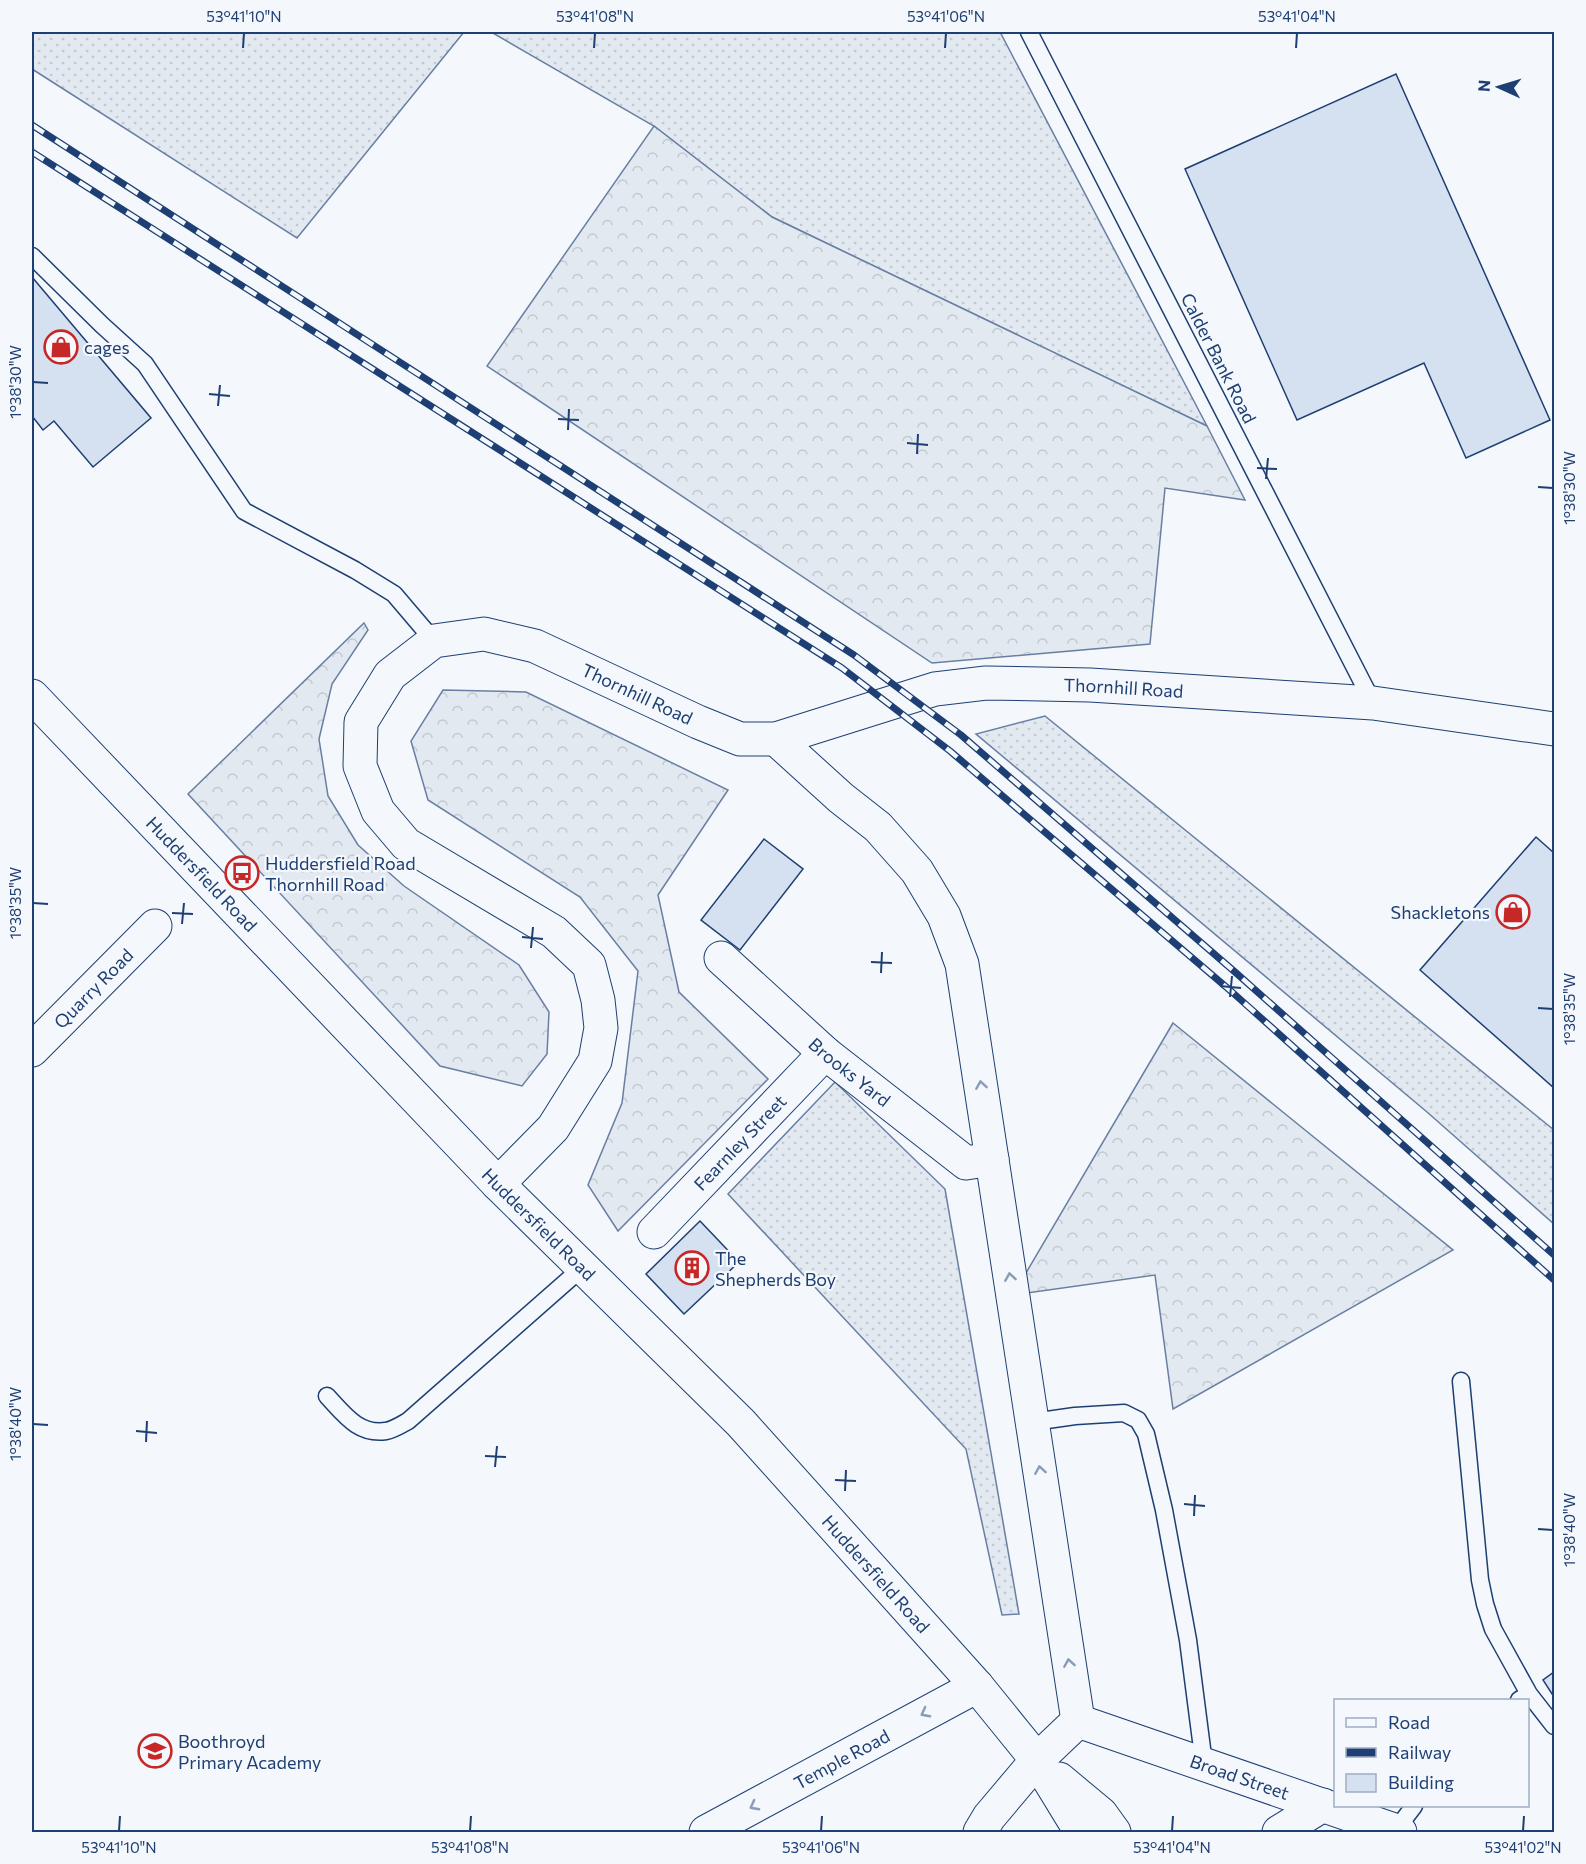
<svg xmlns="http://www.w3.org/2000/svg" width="1586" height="1864" viewBox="0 0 1586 1864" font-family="Commissioner,sans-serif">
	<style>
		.grass { fill: url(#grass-dots); stroke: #687fa3; stroke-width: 1.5 }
		.forest { fill: url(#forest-crowns); stroke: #687fa3; stroke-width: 1.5 }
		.building { fill: #d5e0f0; stroke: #1d3f73; stroke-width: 1.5 }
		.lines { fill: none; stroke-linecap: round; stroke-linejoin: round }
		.service-casing { stroke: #1d3f73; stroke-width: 19 }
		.minor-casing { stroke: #1d3f73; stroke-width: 35 }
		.secondary-casing { stroke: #1d3f73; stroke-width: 35 }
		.trunk-casing { stroke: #1d3f73; stroke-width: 35 }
		.service { stroke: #f4f7fb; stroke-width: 16 }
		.minor { stroke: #f4f7fb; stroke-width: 33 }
		.secondary { stroke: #f4f7fb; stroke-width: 33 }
		.trunk { stroke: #f4f7fb; stroke-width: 33 }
		.rail-casing { stroke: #1d3f73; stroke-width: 7 }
		.rail { stroke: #f4f7fb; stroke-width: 4.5; stroke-dasharray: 14; stroke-linecap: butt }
		.oneway { stroke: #889bb7 }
		.ticks { fill: none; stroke: #1d3f73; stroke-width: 2 }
		.labels { text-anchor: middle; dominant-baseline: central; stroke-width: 4.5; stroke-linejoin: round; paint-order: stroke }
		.poi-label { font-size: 18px; fill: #1d3f73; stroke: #f4f7fb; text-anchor: start }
		.street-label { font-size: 18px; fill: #1d3f73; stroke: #f4f7fb }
		.neatline { fill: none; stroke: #1d3f73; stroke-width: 2 }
		.ticks-label { font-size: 15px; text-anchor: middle; fill: #1d3f73 }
	</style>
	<defs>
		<pattern id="grass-dots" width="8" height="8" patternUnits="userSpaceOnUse" patternTransform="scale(1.5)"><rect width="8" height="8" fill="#e3e9f0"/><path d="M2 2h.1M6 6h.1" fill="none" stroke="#c2c9d1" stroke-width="1.8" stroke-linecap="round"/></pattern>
		<pattern id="forest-crowns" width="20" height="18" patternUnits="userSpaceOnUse" patternTransform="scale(1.5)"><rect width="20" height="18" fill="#e3e9f0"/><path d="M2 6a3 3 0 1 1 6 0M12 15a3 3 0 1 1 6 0" fill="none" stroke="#c2c9d1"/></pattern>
	</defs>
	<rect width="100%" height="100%" fill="#f4f7fb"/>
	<path class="grass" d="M 32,32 L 464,32 L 297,238 L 32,69 Z
		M 491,32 L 1000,32 L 1207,426 L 772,217 L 654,126 Z
		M 1045,716 L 1554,1130 L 1554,1224 L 1427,1112 L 976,734 Z
		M 835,1082 L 945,1189 L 1019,1614 L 1002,1615 L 966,1449 L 728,1194 Z"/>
	<path class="forest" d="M 654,126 L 772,217 L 1207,426 L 1245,500 L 1165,488 L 1150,644 L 932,663 L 487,366 Z
		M 364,623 L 368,630 L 332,684 L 319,739 L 328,796 L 358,845 L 404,886 L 519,965 L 549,1012 L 547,1054 L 522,1086 L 440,1066 L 188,794 Z
		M 443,690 L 526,692 L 728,790 L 658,895 L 679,992 L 768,1079 L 618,1231 L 588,1185 L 622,1103 L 638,971 L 580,897 L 428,800 L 411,741 Z
		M 1173,1023 L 1453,1250 L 1173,1409 L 1155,1275 L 1013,1295 Z"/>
	<path class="building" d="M 1396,74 L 1550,420 L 1466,458 L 1424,363 L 1297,420 L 1185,169 Z
		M 32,277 L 151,418 L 93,467 L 54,421 L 43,430 L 32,416 Z
		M 1536,837 L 1554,853 L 1554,1088 L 1420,970 Z
		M 764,839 L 803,869 L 740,950 L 701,920 Z
		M 700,1221 L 739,1262 L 684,1314 L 646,1274 Z
		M 1554,1672 L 1554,1697 L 1543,1680 Z"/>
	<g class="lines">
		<defs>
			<path id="service" d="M 1029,32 L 1373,703
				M 32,256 L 102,325 L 145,364 L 244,511 L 355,570 L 394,594 L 434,641
				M 1461,1381 L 1480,1580 L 1485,1604 L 1493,1629 L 1529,1694
				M 327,1396 C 344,1414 358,1435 386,1431 C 393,1430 401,1425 408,1421 L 583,1267
				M 1033,1422 L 1075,1416 L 1124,1413 L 1138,1420 L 1146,1434 L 1164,1510 L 1188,1640 L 1204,1764
				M 1519,1700 L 1529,1694 L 1554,1726
				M 1395,1831 L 1414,1806"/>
			<g id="minor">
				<path id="s1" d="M 721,958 L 825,1053 L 966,1163 L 992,1159"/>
				<path id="s2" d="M 32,1050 L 155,926"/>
				<path id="s3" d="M 654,1232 L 825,1053"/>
				<path id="s4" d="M 1078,1721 L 1400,1832"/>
				<path d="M 980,1832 L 989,1817 L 1037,1760"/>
				<path d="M 1279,1832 L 1323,1805"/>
			</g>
			<g id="secondary">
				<path d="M 776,739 L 841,798 L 878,827 L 917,871 L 944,916 L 962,964 L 1078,1721 L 1037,1760"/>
				<path id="s5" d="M 498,1184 L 553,1128 L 595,1061 L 601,1028 L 598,1000 L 589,965 L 554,932 L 406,844 L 378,811 L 360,766 L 361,722 L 390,675 L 434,641 L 484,634 L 535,646 L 698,722 L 740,739 L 776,739 L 935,689 L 986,683 L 1090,685 L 1373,703 L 1554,729"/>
				<path id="s6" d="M 706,1832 L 977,1686"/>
			</g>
			<g id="trunk">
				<path id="s7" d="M 32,696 L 498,1184 L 741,1423 L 977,1686 L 1037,1760 L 1081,1832"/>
				<path d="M 1059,1779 L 1101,1814 L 1114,1832"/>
			</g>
		</defs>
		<use href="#service" class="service-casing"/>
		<use href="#minor" class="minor-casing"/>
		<use href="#secondary" class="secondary-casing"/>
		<use href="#trunk" class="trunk-casing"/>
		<use href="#service" class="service"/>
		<use href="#minor" class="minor"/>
		<use href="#secondary" class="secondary"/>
		<use href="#trunk" class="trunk"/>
		<defs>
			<path id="rail" d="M 32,125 L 854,655 L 961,735 L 1235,972 L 1554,1255
				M 32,152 L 842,668 L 950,751 L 1232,992 L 1554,1280"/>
		</defs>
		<use href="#rail" class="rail-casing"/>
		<use href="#rail" class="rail"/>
	</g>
	<defs><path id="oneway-chevron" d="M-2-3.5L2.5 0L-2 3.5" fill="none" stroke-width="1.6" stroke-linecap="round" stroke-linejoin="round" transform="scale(1.5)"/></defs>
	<g class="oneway">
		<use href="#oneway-chevron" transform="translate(981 1085) rotate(-99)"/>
		<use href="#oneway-chevron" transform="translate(1010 1277) rotate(-99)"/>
		<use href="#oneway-chevron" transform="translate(1040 1470) rotate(-99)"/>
		<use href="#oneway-chevron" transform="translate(1069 1663) rotate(-99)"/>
		<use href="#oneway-chevron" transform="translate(925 1713) rotate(152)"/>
		<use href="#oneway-chevron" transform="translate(754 1806) rotate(152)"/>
	</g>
	<path class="ticks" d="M 243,48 L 244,33M 594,48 L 595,33M 945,48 L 946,33M 1296,48 L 1297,33M 33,382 L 48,383M 209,394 L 230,396M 218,406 L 220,385M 558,419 L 579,420M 568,430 L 569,409M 907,443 L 928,445M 917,454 L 918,434M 1257,468 L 1277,469M 1266,479 L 1268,458M 1538,487 L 1553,488M 33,903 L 48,904M 172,913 L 193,914M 182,924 L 184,903M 522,937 L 543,939M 531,948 L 533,927M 871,962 L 892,963M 881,973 L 882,952M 1220,986 L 1241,988M 1230,997 L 1232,976M 1538,1008 L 1553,1009M 33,1424 L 48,1425M 136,1431 L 157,1433M 146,1442 L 147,1421M 485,1456 L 506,1457M 495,1467 L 497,1446M 835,1480 L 856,1481M 845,1491 L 846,1470M 1184,1504 L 1205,1506M 1194,1516 L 1195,1495M 1538,1529 L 1553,1530M 119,1831 L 120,1816M 470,1831 L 471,1816M 821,1831 L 822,1816M 1172,1831 L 1173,1816M 1523,1831 L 1524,1816"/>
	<defs>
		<symbol id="shop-ring" viewBox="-11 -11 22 22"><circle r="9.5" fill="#f4f7fb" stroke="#c62828" stroke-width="1.5"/><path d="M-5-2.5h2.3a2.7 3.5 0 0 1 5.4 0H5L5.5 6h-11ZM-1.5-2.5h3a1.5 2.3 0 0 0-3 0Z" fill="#c62828"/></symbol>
		<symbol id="bus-ring" viewBox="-11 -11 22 22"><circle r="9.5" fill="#f4f7fb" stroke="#c62828" stroke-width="1.5"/><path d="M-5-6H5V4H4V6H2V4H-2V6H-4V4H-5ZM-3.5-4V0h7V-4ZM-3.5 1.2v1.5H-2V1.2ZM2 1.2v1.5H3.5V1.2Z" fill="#c62828"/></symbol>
		<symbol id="building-ring" viewBox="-11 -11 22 22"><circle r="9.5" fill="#f4f7fb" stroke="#c62828" stroke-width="1.5"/><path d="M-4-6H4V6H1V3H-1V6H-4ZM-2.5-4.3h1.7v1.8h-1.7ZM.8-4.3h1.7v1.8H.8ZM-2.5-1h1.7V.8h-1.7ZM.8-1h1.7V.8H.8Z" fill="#c62828"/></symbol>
		<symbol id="school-ring" viewBox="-11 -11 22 22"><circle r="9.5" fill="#f4f7fb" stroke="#c62828" stroke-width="1.5"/><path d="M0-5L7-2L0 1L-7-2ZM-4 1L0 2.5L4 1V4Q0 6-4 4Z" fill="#c62828"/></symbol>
	</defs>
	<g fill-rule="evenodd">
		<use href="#shop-ring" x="42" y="328" width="38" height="38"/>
		<use href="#bus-ring" x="223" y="854" width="38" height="38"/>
		<use href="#shop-ring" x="1494" y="893" width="38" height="38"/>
		<use href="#building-ring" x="673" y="1249" width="38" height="38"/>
		<use href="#school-ring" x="136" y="1732" width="38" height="38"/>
	</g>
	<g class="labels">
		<g class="poi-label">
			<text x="84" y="347">cages</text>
			<text x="265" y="863">Huddersfield Road<tspan x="265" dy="21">Thornhill Road</tspan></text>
			<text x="1490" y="912" text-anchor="end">Shackletons</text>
			<text x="715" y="1258">The<tspan x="715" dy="21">Shepherds Boy</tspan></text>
			<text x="178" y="1741">Boothroyd<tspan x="178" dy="21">Primary Academy</tspan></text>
		</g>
		<g class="street-label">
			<text transform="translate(1219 358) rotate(63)">Calder Bank Road</text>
			<text stroke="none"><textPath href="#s5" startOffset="1442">Thornhill Road</textPath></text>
			<text stroke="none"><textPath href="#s5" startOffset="938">Thornhill Road</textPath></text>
			<text stroke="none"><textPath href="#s7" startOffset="246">Huddersfield Road</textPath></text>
			<text stroke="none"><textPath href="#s2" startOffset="87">Quarry Road</textPath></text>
			<text stroke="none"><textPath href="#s1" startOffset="172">Brooks Yard</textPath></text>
			<text stroke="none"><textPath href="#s3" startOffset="124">Fearnley Street</textPath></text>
			<text stroke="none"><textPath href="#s7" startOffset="732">Huddersfield Road</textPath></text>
			<text stroke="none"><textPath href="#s7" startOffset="1218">Huddersfield Road</textPath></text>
			<text stroke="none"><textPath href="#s6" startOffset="154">Temple Road</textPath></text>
			<text stroke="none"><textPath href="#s4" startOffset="171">Broad Street</textPath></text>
		</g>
	</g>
	<rect width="1586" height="1864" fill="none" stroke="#f4f7fb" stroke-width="66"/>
	<rect x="1334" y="1699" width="195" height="108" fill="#f4f7fb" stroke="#9eadc5" stroke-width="1.5"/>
	<rect x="1346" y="1718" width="30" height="9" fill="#f4f7fb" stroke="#9eadc5" stroke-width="1.5"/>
	<text x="1388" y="1729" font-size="18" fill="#1d3f73">Road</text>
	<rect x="1346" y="1748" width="30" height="9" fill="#1d3f73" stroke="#9eadc5" stroke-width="1.5"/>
	<text x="1388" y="1759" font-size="18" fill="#1d3f73">Railway</text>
	<rect x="1346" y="1774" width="30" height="18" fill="#d5e0f0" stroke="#9eadc5" stroke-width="1.5"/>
	<text x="1388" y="1789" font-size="18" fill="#1d3f73">Building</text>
	<g transform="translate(1499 87) rotate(274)" stroke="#f4f7fb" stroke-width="4.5" paint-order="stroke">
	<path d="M0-4.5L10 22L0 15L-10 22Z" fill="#1d3f73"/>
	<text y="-9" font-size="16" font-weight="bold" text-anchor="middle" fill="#1d3f73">N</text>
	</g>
	<rect x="33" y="33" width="1520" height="1798" class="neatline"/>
	<g class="ticks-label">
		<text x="244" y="22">53°41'10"N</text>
		<text x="595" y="22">53°41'08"N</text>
		<text x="946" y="22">53°41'06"N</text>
		<text x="1297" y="22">53°41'04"N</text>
		<text transform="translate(16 382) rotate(-90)" y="5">1°38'30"W</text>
		<text transform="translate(1570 488) rotate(-90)" y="5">1°38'30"W</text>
		<text transform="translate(16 903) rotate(-90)" y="5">1°38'35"W</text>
		<text transform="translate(1570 1009) rotate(-90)" y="5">1°38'35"W</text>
		<text transform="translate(16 1424) rotate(-90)" y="5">1°38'40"W</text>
		<text transform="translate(1570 1530) rotate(-90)" y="5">1°38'40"W</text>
		<text x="119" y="1853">53°41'10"N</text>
		<text x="470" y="1853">53°41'08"N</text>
		<text x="821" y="1853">53°41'06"N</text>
		<text x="1172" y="1853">53°41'04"N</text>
		<text x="1523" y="1853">53°41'02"N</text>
	</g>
</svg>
